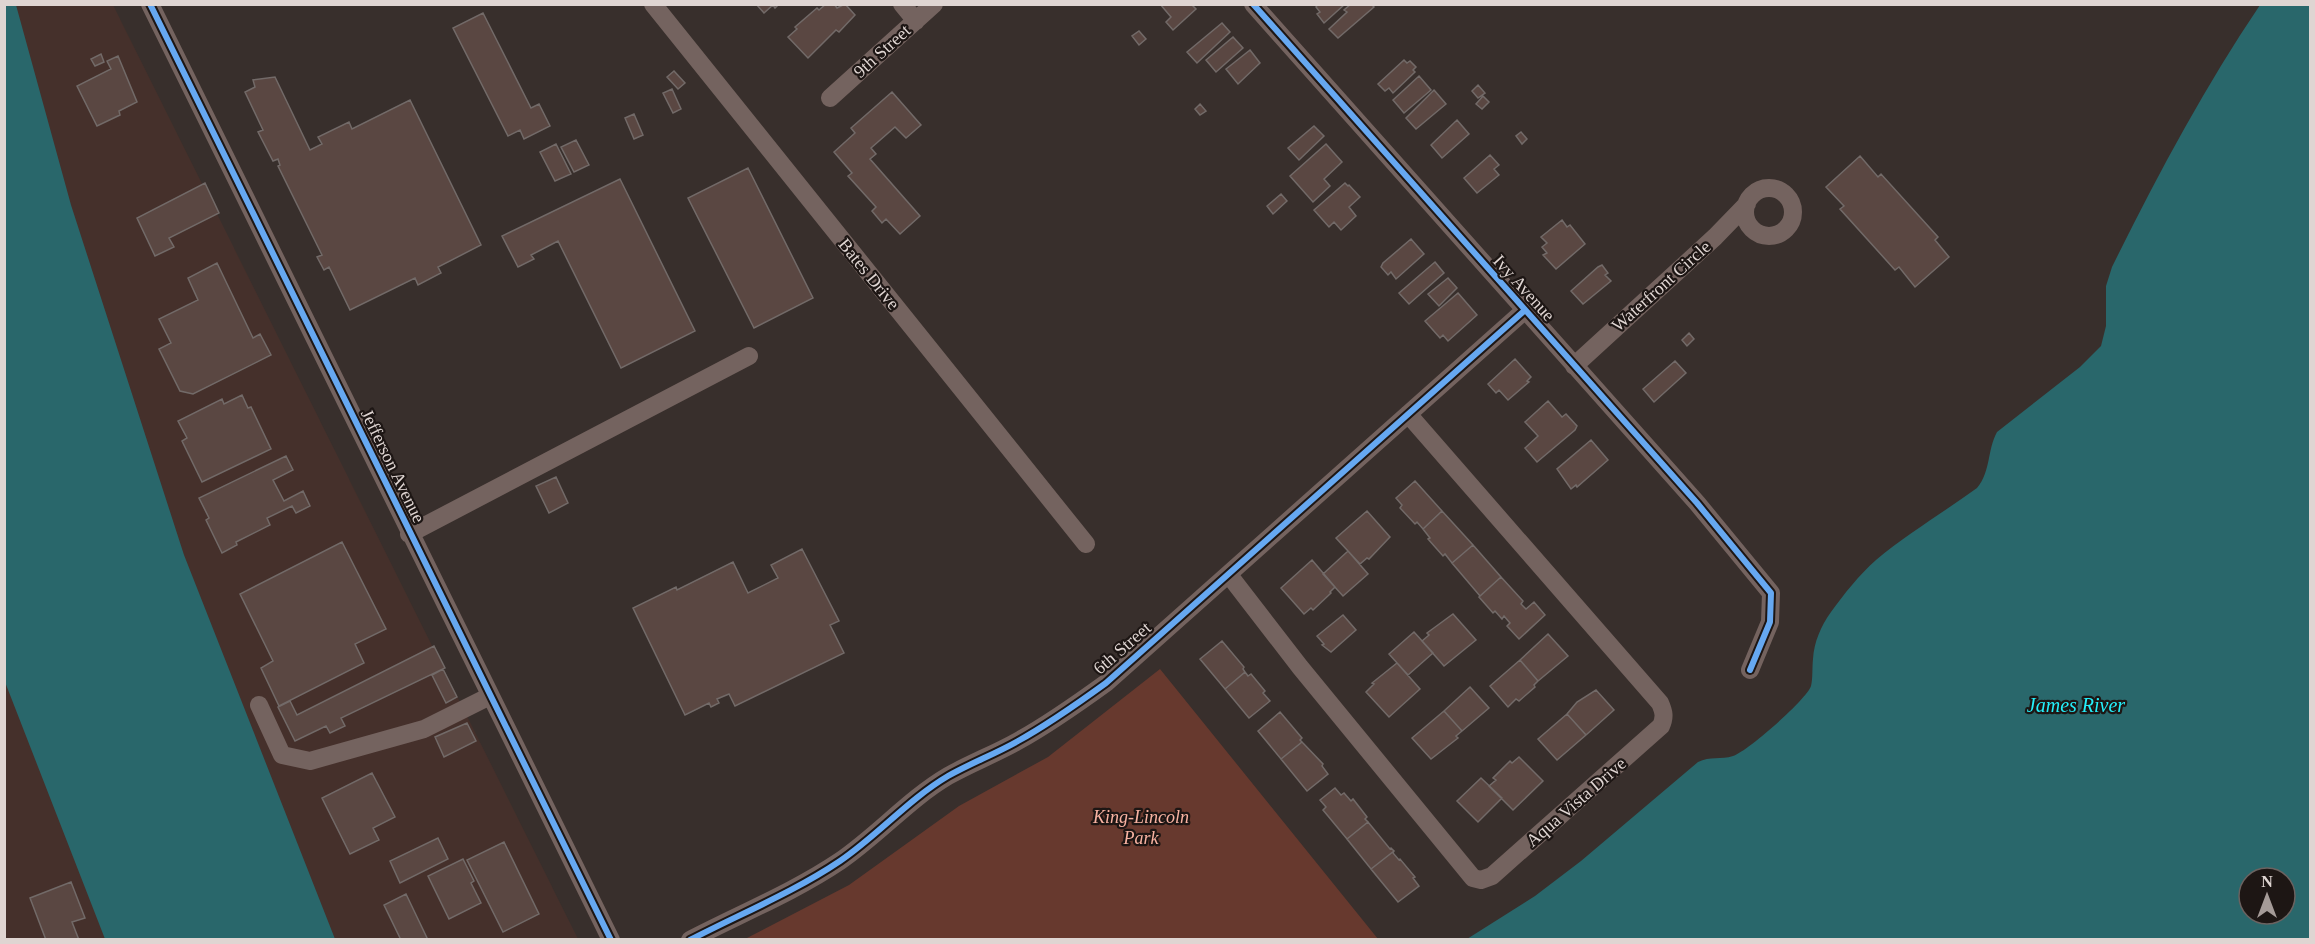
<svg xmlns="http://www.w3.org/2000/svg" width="2315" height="944" viewBox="0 0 2315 944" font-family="Georgia,serif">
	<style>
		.built { fill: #45302b }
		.green { fill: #67392e }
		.water { fill: #29676b; fill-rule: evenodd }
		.building { fill: #5a4742; stroke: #726a68; stroke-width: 1.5 }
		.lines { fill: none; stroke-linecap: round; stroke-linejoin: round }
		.minor { stroke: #74635f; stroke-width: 18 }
		.cycleway-casing { stroke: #1d1614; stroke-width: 10 }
		.cycleway { stroke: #66a8f1; stroke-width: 6 }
		.labels { text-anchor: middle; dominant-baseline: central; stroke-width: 4.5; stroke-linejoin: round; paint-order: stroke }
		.street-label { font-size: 18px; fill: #dfd5d2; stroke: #1d1614 }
		.park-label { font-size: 18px; font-style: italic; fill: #f9b3a2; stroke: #1d1614 }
		.water-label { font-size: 20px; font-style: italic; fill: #24effa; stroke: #1d1614 }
	</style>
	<rect width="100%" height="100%" fill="#382f2c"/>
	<path class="built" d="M 4,5 L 113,5 L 578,939 L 8,940 L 5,934 Z"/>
	<path class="green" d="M 1160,669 L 1378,939 L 745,939 L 849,885 L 959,806 L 1048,757 Z"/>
	<path class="water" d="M 4,5 L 16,5 L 71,205 L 184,555 L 335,939 L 105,939 L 5,682 Z
		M 2260,5 L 2310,5 L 2310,939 L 1467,939 L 1535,896 L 1581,861 L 1698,762 C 1710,756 1721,760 1733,756 C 1747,752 1807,699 1811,686 C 1813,678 1812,668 1813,659 C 1814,642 1821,626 1831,612 C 1844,594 1859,575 1876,560 C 1907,534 1944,512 1977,488 C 1991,471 1987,450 1997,432 L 2080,367 L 2101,346 L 2106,326 L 2106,286 L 2112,267 C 2157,176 2204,88 2260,5 ZM 2249,878 L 2285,878 L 2285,914 L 2249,914 Z"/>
	<path class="building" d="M 756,4 L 779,4 L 775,8 L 773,5 L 764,13 Z
		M 826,4 L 834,4 L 837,8 L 845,4 L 855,15 L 839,32 L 836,30 L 808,58 L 788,37 L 797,29 L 795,27 L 817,8 L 819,10 Z
		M 1160,4 L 1191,4 L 1196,9 L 1173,30 L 1166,22 L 1171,17 Z
		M 1318,4 L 1345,4 L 1324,23 L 1317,14 L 1320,12 L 1316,7 Z
		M 1351,4 L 1371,4 L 1374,7 L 1338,38 L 1329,29 L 1347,12 L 1344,10 Z
		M 483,13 L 531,108 L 539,104 L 550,126 L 524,139 L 520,130 L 508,136 L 453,28 Z
		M 1222,23 L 1230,32 L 1197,63 L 1187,52 Z
		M 1139,31 L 1146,39 L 1139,45 L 1132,36 Z
		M 1233,37 L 1243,48 L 1216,72 L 1206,60 Z
		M 1250,50 L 1260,63 L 1238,84 L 1226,69 Z
		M 101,54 L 104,62 L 95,66 L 91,59 Z
		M 118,56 L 137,102 L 119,111 L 120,115 L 97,126 L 77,86 L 111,69 L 107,61 Z
		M 1404,60 L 1407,63 L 1410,61 L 1416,67 L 1413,70 L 1415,72 L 1393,93 L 1389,88 L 1385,91 L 1378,84 Z
		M 674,71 L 685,83 L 678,89 L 667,77 Z
		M 1419,76 L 1431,90 L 1404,113 L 1393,100 Z
		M 275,77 L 310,150 L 322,144 L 318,137 L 349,122 L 352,129 L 410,100 L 481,245 L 438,267 L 441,273 L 418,285 L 415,278 L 350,310 L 329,267 L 324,270 L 317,257 L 322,255 L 278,166 L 280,165 L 278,159 L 273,161 L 258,132 L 263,130 L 245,92 L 255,87 L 253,80 Z
		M 1478,85 L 1485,93 L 1478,98 L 1472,91 Z
		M 672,89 L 681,109 L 673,113 L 663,93 Z
		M 1434,90 L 1446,104 L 1416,129 L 1406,118 Z
		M 892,92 L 921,125 L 906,138 L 895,127 L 871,148 L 876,154 L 870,159 L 920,216 L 900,234 L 886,219 L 882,223 L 872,211 L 876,207 L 848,176 L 852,173 L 834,152 L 855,133 L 851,128 Z
		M 1483,96 L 1489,102 L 1482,109 L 1476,104 Z
		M 1200,104 L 1206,111 L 1200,115 L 1195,109 Z
		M 634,114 L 643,135 L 634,139 L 625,118 Z
		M 1457,120 L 1469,134 L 1442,158 L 1431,145 Z
		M 1314,126 L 1324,136 L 1299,160 L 1288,148 Z
		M 1521,132 L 1527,139 L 1522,144 L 1516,136 Z
		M 576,140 L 589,165 L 574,172 L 561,147 Z
		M 556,144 L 571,174 L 555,181 L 540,152 Z
		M 1326,144 L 1342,162 L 1324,179 L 1330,186 L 1313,202 L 1290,176 Z
		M 1490,155 L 1499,165 L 1494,169 L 1499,175 L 1477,193 L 1464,178 Z
		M 1860,156 L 1878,177 L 1881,174 L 1938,237 L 1935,240 L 1949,257 L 1915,287 L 1899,267 L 1895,270 L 1840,209 L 1844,206 L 1826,187 Z
		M 748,168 L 813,298 L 754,328 L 688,198 Z
		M 620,179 L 695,331 L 621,368 L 558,241 L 531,255 L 534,259 L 518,267 L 502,236 Z
		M 205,183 L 219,213 L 169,238 L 174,247 L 155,256 L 137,218 Z
		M 1345,183 L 1348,186 L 1349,185 L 1360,197 L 1349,207 L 1356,216 L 1341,230 L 1334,222 L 1329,227 L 1314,210 Z
		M 1281,194 L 1287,201 L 1273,214 L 1267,206 Z
		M 1562,220 L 1567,227 L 1570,225 L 1585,244 L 1556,269 L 1543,255 L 1547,253 L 1542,247 L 1547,243 L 1541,237 Z
		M 1411,239 L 1424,254 L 1396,279 L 1391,272 L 1388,275 L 1381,267 L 1383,263 Z
		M 1435,262 L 1444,273 L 1409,304 L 1399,293 Z
		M 217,263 L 253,338 L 260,334 L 271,355 L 193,394 L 180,391 L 159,349 L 171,343 L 159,319 L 198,300 L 188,278 Z
		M 1602,265 L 1608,273 L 1605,275 L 1611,281 L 1583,304 L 1571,291 L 1598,267 Z
		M 1448,278 L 1457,288 L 1439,306 L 1428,294 Z
		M 1458,293 L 1477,315 L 1448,341 L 1443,335 L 1440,338 L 1425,321 Z
		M 1689,333 L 1694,339 L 1687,346 L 1682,340 Z
		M 1515,359 L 1531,377 L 1527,381 L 1529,382 L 1508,400 L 1499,390 L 1496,393 L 1488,384 Z
		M 1675,361 L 1686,373 L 1654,402 L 1643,389 Z
		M 242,395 L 248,408 L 251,407 L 271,449 L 202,482 L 182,441 L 187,438 L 178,421 L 222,399 L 224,404 Z
		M 1548,401 L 1562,417 L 1566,414 L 1577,426 L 1575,430 L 1537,462 L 1525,448 L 1538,436 L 1525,422 Z
		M 1591,440 L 1608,460 L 1577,487 L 1576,485 L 1571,489 L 1557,469 Z
		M 286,456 L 293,470 L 273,480 L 284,501 L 303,491 L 310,506 L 296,513 L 292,506 L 267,518 L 270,525 L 236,542 L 237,545 L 222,553 L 206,520 L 209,518 L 199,498 Z
		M 556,477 L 568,503 L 549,513 L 536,486 Z
		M 1415,481 L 1442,511 L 1423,529 L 1417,522 L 1415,524 L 1400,508 L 1402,505 L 1396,498 Z
		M 1367,511 L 1390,537 L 1369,559 L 1367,558 L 1360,564 L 1336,538 Z
		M 1442,511 L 1473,545 L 1452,563 L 1445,554 L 1443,556 L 1428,539 L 1430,538 L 1423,529 Z
		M 342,542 L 386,629 L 355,644 L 364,663 L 279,706 L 261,668 L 273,661 L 240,594 Z
		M 1473,545 L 1501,577 L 1480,596 L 1452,563 Z
		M 802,549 L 839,621 L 830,625 L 844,653 L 735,706 L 729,694 L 717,699 L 719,703 L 711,707 L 709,703 L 685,715 L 633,608 L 676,587 L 677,590 L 733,562 L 748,593 L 778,578 L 771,565 Z
		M 1348,551 L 1368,574 L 1343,596 L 1323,574 Z
		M 1312,560 L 1335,587 L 1330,592 L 1331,593 L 1313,610 L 1311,608 L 1304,614 L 1281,588 Z
		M 1501,577 L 1523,601 L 1521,604 L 1526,609 L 1534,602 L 1545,615 L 1519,639 L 1507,626 L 1510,623 L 1504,616 L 1502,619 L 1495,611 L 1493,613 L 1479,597 Z
		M 1453,614 L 1476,640 L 1444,666 L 1422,641 L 1429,635 L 1427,633 Z
		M 1343,615 L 1356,630 L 1331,652 L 1322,645 L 1324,644 L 1317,636 Z
		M 1414,632 L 1433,653 L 1408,675 L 1389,654 Z
		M 1548,634 L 1568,656 L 1538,681 L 1520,660 Z
		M 1222,641 L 1244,667 L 1243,669 L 1245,672 L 1225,689 L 1200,659 Z
		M 434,646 L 445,668 L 341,718 L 345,726 L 330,733 L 326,726 L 295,741 L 278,707 L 290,701 L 297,715 Z
		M 1520,660 L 1538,681 L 1534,685 L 1535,687 L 1519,701 L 1516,699 L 1508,707 L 1490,686 Z
		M 1397,663 L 1420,689 L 1389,717 L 1366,692 L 1374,684 L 1372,683 Z
		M 443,669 L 457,697 L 446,703 L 432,675 Z
		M 1245,672 L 1248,676 L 1251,674 L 1265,691 L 1263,693 L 1270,701 L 1249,718 L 1225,689 Z
		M 1470,687 L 1489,708 L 1462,731 L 1444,711 Z
		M 1596,690 L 1614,710 L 1586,735 L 1567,714 L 1577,702 Z
		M 1444,711 L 1462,731 L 1456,736 L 1458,738 L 1431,759 L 1412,738 Z
		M 1280,712 L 1302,738 L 1300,740 L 1302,742 L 1281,759 L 1258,731 Z
		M 1567,714 L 1586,735 L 1557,760 L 1538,739 Z
		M 467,723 L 476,741 L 444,757 L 435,737 Z
		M 1302,742 L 1323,764 L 1322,766 L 1328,774 L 1307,791 L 1281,759 Z
		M 1519,757 L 1543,781 L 1513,810 L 1489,786 L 1496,780 L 1493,778 L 1510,761 L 1512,763 Z
		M 372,773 L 395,817 L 373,828 L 379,840 L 350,854 L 322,798 Z
		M 1481,778 L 1502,798 L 1478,822 L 1457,801 Z
		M 1335,788 L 1341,795 L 1344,793 L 1351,801 L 1353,799 L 1367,817 L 1365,819 L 1368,822 L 1347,839 L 1323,810 L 1326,807 L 1320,800 Z
		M 1368,822 L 1390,849 L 1391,848 L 1394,851 L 1371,869 L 1347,839 Z
		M 438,838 L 448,859 L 400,883 L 390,861 Z
		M 504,842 L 539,914 L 503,932 L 467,860 Z
		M 1394,851 L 1393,853 L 1399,860 L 1400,859 L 1415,877 L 1413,878 L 1419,886 L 1398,902 L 1371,869 Z
		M 463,859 L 474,881 L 471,883 L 481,903 L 449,919 L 428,876 Z
		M 71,882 L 85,918 L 72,922 L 79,940 L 46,940 L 30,898 Z
		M 406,894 L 428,940 L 401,940 L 384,905 Z"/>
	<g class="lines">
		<path class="minor" d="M 150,4 L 611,940
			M 653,4 L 1086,544
			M 902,4 L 916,21
			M 1253,4 L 1697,503 L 1771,593 L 1770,622 L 1750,670
			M 830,98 L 934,4
			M1745 212a24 24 0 1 1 48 0a24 24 0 1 1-48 0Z
			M 1574,366 L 1715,237 L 1747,204
			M 409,534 L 749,356
			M 1229,575 L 1300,667 L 1473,878 L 1481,880 L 1492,876 L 1661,726 C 1665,717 1664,712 1660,703 L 1408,414
			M 259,705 L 282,755 L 310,761 L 424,729 L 490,696
			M 690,940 C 740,914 794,892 840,861 C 878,835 909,799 948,776 C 971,763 995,754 1018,741 C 1049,724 1077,704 1106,683 L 1524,311"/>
		<defs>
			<path id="cycleway" d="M 150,4 L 611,940
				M 1253,4 L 1697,503 L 1771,593 L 1770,622 L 1750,670
				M 690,940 C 740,914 794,892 840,861 C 878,835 909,799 948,776 C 971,763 995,754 1018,741 C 1049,724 1077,704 1106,683 L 1524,311"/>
		</defs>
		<use href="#cycleway" class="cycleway-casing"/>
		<use href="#cycleway" class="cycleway"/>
	</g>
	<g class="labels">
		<g class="street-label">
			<text transform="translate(882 51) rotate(-42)">9th Street</text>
			<text transform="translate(869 274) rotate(51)">Bates Drive</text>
			<text transform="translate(1661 286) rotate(-42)">Waterfront Circle</text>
			<text transform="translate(1524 288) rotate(48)">Ivy Avenue</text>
			<text transform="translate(393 466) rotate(64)">Jefferson Avenue</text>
			<text transform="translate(1122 648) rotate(-41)">6th Street</text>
			<text transform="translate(1576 802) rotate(-41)">Aqua Vista Drive</text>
		</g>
		<g class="park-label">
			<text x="1141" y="817">King-Lincoln<tspan x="1141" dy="21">Park</tspan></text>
		</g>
		<g class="water-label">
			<text x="2076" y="705">James River</text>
		</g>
	</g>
	<rect width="2315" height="944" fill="none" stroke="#dfd5d2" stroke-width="12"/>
	<g transform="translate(2267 896)"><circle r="28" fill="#1d1614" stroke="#6b6260" stroke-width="1.5"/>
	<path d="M0-4.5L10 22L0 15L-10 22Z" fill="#a59b98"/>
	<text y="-9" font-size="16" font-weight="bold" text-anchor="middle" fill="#dfd5d2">N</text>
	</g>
</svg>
